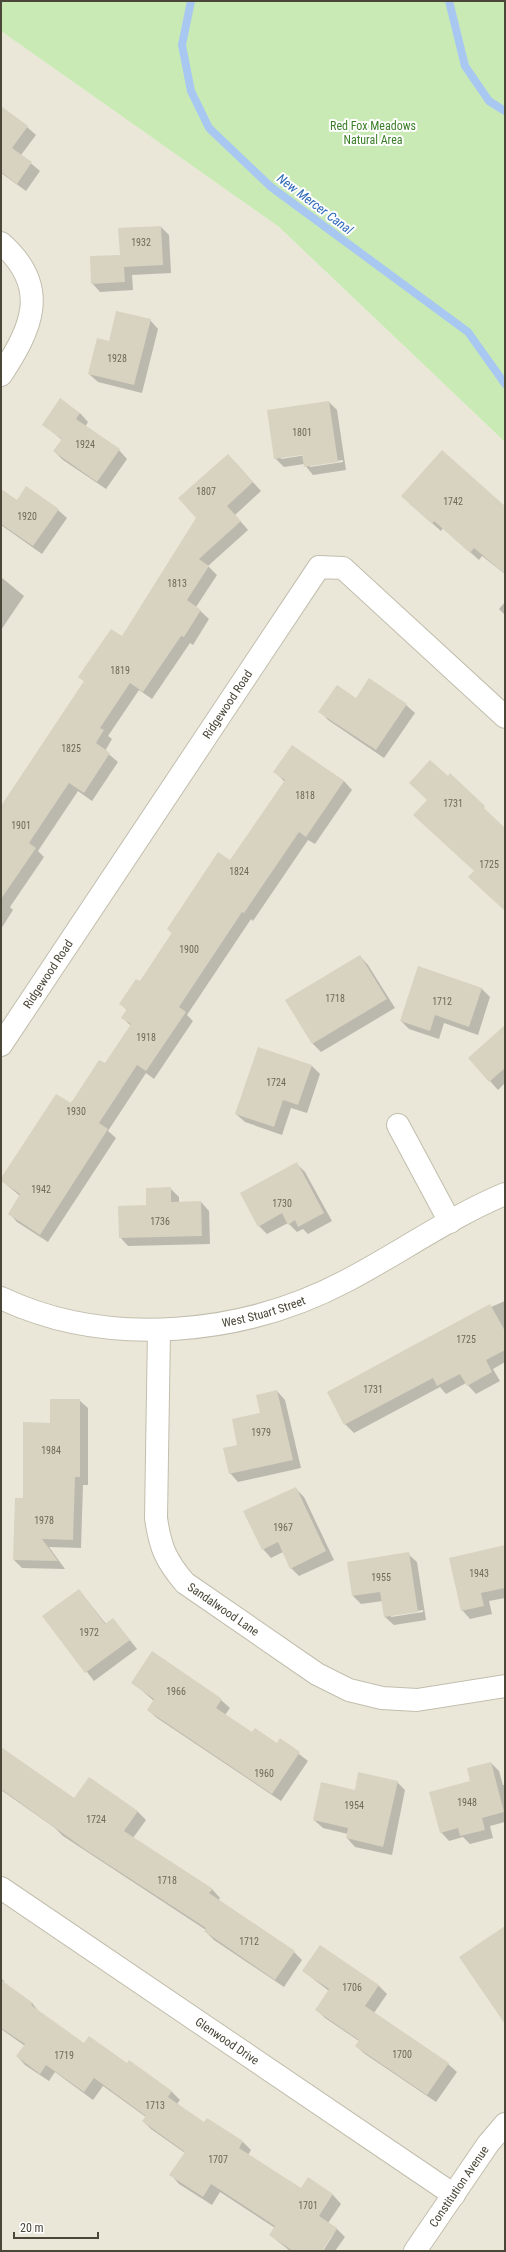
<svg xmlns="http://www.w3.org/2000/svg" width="506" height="2252" viewBox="0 0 506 2252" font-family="'Roboto Condensed',sans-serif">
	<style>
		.residential { fill: #eae7d9 }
		.green { fill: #c9eab4 }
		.shadow { fill: #0003; fill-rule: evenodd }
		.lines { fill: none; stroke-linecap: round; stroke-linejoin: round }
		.stream { stroke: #a8c8f2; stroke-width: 8 }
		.building { fill: #d8d2c0 }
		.minor-casing { stroke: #c2bead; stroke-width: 24 }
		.minor { stroke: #fff; stroke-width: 22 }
		.labels { text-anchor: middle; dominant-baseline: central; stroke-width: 4; stroke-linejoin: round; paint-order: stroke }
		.number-label { font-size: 10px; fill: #6e695a }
		.park-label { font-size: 12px; fill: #3c7e29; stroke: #fff }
		.street-label { font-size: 12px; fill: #4a4638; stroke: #fff }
		.water-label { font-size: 13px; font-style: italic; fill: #2e69ba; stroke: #fff }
	</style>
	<rect width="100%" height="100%" fill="#f6f4eb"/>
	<path class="residential" d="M 1,31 L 279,227 L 505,442 L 505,2251 L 1,2251 Z"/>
	<path class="green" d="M 1,1 L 505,1 L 505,442 L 279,227 L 1,31 Z"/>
	<path class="shadow" d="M 1,109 L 27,127 L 36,135 L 21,155 L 40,171 L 26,191 L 1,173 Z
		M 161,227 L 169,235 L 171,273 L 132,275 L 133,290 L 100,292 L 92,283 L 121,256 Z
		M 150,320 L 158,329 L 142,393 L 98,382 L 89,374 L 110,342 Z
		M 329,402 L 337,410 L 346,470 L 313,475 L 304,464 L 284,467 L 275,458 ZM 307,453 L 307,455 L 281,459 L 281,457 ZM 343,460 L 343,462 L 310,467 L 310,465 Z
		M 80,413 L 88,422 L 85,427 L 119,450 L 127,459 L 106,489 L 63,460 L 54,451 L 62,440 L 43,424 Z
		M 236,463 L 261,491 L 235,515 L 248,530 L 208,566 L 217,575 L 196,607 L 209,619 L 193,645 L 190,643 L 152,699 L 139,690 L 108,736 L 112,739 L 105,751 L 118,762 L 92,801 L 78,791 L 38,851 L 44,857 L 10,907 L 13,910 L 1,929 L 1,807 L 85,682 L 79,677 L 122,637 Z
		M 1,490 L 18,501 L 58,510 L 67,518 L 42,554 L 1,525 Z
		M 410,504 L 505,508 L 505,574 L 482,556 L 479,560 L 443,528 L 441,531 Z
		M 1,577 L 24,596 L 1,630 Z
		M 505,602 L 505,615 L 499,609 Z
		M 356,699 L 406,705 L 415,713 L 384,758 L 328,720 L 320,711 Z
		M 292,746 L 344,781 L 352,790 L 315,844 L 308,840 L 253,921 L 251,919 L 187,1015 L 193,1021 L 154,1079 L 146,1073 L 108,1131 L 116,1138 L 48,1242 L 17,1222 L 9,1213 L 20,1196 L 1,1180 L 105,1065 L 131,1026 L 122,1017 L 127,1010 L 121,1004 L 140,982 L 172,933 L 168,929 L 230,861 L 285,782 L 275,772 Z
		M 360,956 L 368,965 L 395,1008 L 321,1052 L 313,1044 L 287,1000 Z
		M 481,988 L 490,997 L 478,1035 L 444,1023 L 439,1039 L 409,1029 L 401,1021 Z
		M 505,1026 L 505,1083 L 498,1090 L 490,1081 Z
		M 312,1066 L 320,1074 L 307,1113 L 291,1108 L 282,1135 L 245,1122 L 236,1114 Z
		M 297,1164 L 305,1172 L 332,1221 L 308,1234 L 303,1229 L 297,1232 L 288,1223 L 267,1234 L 259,1226 Z
		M 170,1188 L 179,1197 L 179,1203 L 201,1202 L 209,1211 L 210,1244 L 128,1246 L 120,1237 L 147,1206 Z
		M 505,1301 L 505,1362 L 493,1369 L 500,1381 L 476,1394 L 466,1383 L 446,1394 L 440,1387 L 354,1433 L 345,1424 L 491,1307 Z
		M 277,1391 L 285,1400 L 301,1468 L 238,1482 L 230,1473 L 239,1446 Z
		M 79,1400 L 88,1408 L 88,1485 L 83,1485 L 81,1548 L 49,1547 L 65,1569 L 22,1568 L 14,1560 L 24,1499 L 51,1424 Z
		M 295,1488 L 304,1497 L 334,1560 L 299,1576 L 291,1568 L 283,1552 L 271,1558 L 263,1549 Z
		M 505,1546 L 505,1598 L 489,1601 L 492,1614 L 470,1619 L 462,1610 Z
		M 408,1554 L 417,1562 L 426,1620 L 394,1625 L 385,1617 L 383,1601 L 361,1604 L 353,1596 ZM 423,1610 L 423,1612 L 391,1617 L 391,1615 Z
		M 79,1590 L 106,1624 L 113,1619 L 137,1649 L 94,1681 L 44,1616 Z
		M 132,1682 L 221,1700 L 230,1708 L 225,1715 L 253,1734 L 277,1744 L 281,1740 L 308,1761 L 281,1801 L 157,1718 L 148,1710 L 154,1701 Z
		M 1,1749 L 75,1799 L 90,1778 L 138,1812 L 146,1820 L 133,1838 L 212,1889 L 220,1898 L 218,1901 L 294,1952 L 302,1960 L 284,1987 L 214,1940 L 205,1931 L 206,1930 L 63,1836 L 55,1828 L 1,1790 Z
		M 491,1763 L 499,1771 L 503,1785 L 505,1785 L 505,1822 L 490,1826 L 493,1838 L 470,1844 L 463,1837 L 449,1841 L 441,1832 L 472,1781 Z
		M 397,1782 L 405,1790 L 392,1855 L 355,1847 L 347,1838 L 348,1834 L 323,1828 L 314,1820 L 356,1791 Z
		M 320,1946 L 379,1986 L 387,1994 L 374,2013 L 448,2064 L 457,2072 L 436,2102 L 365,2054 L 356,2046 L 359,2041 L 325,2018 L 317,2010 L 329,1991 L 303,1971 Z
		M 1,1978 L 4,1981 L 3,1983 L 32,2003 L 40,2013 L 84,2044 L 127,2065 L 130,2062 L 172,2092 L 180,2100 L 177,2104 L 204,2124 L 207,2119 L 243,2142 L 251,2150 L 248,2155 L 301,2189 L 308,2179 L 333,2195 L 341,2204 L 328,2223 L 337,2229 L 320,2251 L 290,2251 L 270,2235 L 275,2228 L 220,2192 L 212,2205 L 179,2184 L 171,2175 L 185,2153 L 151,2129 L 143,2121 L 146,2117 L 103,2086 L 93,2100 L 55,2072 L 49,2081 L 25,2065 L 17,2056 L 25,2046 L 1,2029 Z
		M 337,2229 L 345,2237 L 335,2251 L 323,2251 Z"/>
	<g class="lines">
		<path class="stream" d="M 191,1 L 182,45 L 191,91 L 209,128 L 271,187 L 468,332 L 505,384
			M 449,1 L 465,66 L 489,101 L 505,111"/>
	</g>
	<path class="building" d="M 1,106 L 28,126 L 12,148 L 32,162 L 17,184 L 1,172 Z
		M 161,226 L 163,265 L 124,267 L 125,282 L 91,284 L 90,256 L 120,255 L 118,228 Z
		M 116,311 L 151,319 L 134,385 L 88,374 L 97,338 L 109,341 Z
		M 60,398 L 80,413 L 76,419 L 120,449 L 97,482 L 53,451 L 62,439 L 42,425 Z
		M 329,401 L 338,462 L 304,467 L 302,455 L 274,459 L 267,410 Z
		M 442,450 L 505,506 L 505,574 L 474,548 L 470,553 L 434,521 L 432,524 L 401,496 Z
		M 228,454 L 253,482 L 227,506 L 241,521 L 199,559 L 209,566 L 187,600 L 201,610 L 184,637 L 181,636 L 143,692 L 130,683 L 100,728 L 104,730 L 96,743 L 110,753 L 84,793 L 69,783 L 29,843 L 36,848 L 1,899 L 1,806 L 84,681 L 78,677 L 111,629 L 122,636 L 196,518 L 178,498 Z
		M 26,486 L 59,509 L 33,546 L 1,524 L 1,489 L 17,500 Z
		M 369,678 L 407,704 L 376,750 L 318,712 L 337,685 L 356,698 Z
		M 292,745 L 344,781 L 306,837 L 299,832 L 244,913 L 242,912 L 179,1007 L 186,1012 L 146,1071 L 137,1065 L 99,1123 L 108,1129 L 40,1235 L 8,1214 L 20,1194 L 1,1181 L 1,1178 L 56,1094 L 71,1103 L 99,1060 L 105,1063 L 131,1024 L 121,1018 L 127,1009 L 119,1004 L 136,979 L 140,981 L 172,933 L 167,929 L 218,852 L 230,860 L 285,780 L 273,772 Z
		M 430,760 L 448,776 L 450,773 L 485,806 L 484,808 L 505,828 L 505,911 L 468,877 L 474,871 L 413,815 L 427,800 L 409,783 Z
		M 360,955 L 387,999 L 312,1044 L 285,1000 Z
		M 418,966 L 482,988 L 469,1027 L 435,1015 L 430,1031 L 400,1021 Z
		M 505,1025 L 505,1068 L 489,1082 L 468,1058 Z
		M 258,1047 L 312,1065 L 298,1105 L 283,1100 L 274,1127 L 235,1114 Z
		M 297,1162 L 324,1213 L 298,1227 L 295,1220 L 288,1225 L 282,1213 L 258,1227 L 240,1193 Z
		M 171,1187 L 171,1202 L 201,1201 L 202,1236 L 119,1238 L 118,1206 L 146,1205 L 146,1188 Z
		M 490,1304 L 505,1331 L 505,1350 L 486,1360 L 492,1372 L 467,1386 L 460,1374 L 437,1386 L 433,1378 L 344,1425 L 327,1392 Z
		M 277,1390 L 293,1460 L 229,1474 L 223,1448 L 237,1445 L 232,1419 L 260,1413 L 256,1395 Z
		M 50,1399 L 80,1399 L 80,1477 L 75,1477 L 73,1540 L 42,1539 L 58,1561 L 13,1560 L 15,1498 L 23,1498 L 23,1422 L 50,1423 Z
		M 296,1487 L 326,1551 L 290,1569 L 278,1542 L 262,1550 L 243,1511 Z
		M 505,1545 L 505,1588 L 481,1593 L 484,1606 L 461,1611 L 449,1558 Z
		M 409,1552 L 418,1612 L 384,1617 L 380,1592 L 352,1596 L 347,1562 Z
		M 79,1589 L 105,1624 L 113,1618 L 130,1640 L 85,1673 L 42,1616 Z
		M 152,1651 L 222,1699 L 216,1708 L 252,1732 L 255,1728 L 277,1743 L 280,1738 L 300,1752 L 272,1794 L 147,1710 L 154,1699 L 131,1683 Z
		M 1,1747 L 74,1798 L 89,1777 L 138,1811 L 124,1831 L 213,1889 L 209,1893 L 295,1951 L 275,1980 L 204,1931 L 206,1928 L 86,1850 L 1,1789 Z
		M 491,1762 L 504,1812 L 482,1818 L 485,1830 L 460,1836 L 458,1828 L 440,1833 L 429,1792 L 470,1781 L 467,1768 Z
		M 358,1772 L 398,1781 L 383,1847 L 346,1838 L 348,1828 L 313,1820 L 321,1782 L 355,1790 Z
		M 505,1926 L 505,2024 L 459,1957 Z
		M 320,1945 L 379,1985 L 365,2006 L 449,2063 L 427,2095 L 355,2046 L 359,2040 L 315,2010 L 329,1989 L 302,1971 Z
		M 1,1980 L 33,2003 L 31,2005 L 84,2043 L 89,2036 L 127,2063 L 129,2060 L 172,2091 L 168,2097 L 204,2122 L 207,2118 L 243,2141 L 239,2148 L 301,2188 L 308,2177 L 333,2194 L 319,2216 L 337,2228 L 322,2251 L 293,2251 L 269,2235 L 275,2226 L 211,2184 L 203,2197 L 169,2175 L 185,2152 L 142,2121 L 146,2116 L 94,2078 L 84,2092 L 46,2065 L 40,2074 L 16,2056 L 25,2044 L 1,2028 Z"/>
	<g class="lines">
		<defs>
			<g id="minor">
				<path d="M 1,243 C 51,287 32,328 1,375"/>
				<path id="s1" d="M 1,1045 L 319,567 L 343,568 L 505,717"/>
				<path d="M 398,1125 L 450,1222"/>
				<path id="s2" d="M 1,1298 C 109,1349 245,1335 348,1280 C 401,1252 450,1217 505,1194"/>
				<path id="s3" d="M 159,1330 L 156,1518 C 160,1547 166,1561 185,1583 L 317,1674 L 349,1690 L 382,1698 L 417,1700 L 505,1686"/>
				<path id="s4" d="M 1,1888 L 454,2195"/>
				<path id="s5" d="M 415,2251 L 488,2144 L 505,2124"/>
			</g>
		</defs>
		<use href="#minor" class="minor-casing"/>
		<use href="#minor" class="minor"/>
	</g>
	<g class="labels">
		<g class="number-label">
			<text x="141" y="242">1932</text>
			<text x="117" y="358">1928</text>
			<text x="302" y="432">1801</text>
			<text x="85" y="444">1924</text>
			<text x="206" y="491">1807</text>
			<text x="453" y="501">1742</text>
			<text x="27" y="516">1920</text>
			<text x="177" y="583">1813</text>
			<text x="120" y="670">1819</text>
			<text x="71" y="748">1825</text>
			<text x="305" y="795">1818</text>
			<text x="453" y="803">1731</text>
			<text x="21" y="825">1901</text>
			<text x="489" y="864">1725</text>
			<text x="239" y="871">1824</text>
			<text x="189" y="949">1900</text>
			<text x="335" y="998">1718</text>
			<text x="442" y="1001">1712</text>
			<text x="146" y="1037">1918</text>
			<text x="276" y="1082">1724</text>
			<text x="76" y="1111">1930</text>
			<text x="41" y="1189">1942</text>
			<text x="282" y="1203">1730</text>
			<text x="160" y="1221">1736</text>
			<text x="466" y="1339">1725</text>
			<text x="373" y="1389">1731</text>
			<text x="261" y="1432">1979</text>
			<text x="51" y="1450">1984</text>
			<text x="44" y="1520">1978</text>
			<text x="283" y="1527">1967</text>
			<text x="479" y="1573">1943</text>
			<text x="381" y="1577">1955</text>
			<text x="89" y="1632">1972</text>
			<text x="176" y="1691">1966</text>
			<text x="264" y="1773">1960</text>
			<text x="467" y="1802">1948</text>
			<text x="354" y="1805">1954</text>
			<text x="96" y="1819">1724</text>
			<text x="167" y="1880">1718</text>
			<text x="249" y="1941">1712</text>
			<text x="352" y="1987">1706</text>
			<text x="402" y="2054">1700</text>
			<text x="64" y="2055">1719</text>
			<text x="155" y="2105">1713</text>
			<text x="218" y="2159">1707</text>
			<text x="308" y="2205">1701</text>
		</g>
		<g class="park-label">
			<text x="373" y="126">Red Fox Meadows<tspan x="373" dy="14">Natural Area</tspan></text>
		</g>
		<g class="street-label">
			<text stroke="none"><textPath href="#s1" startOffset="409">Ridgewood Road</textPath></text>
			<text stroke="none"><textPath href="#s1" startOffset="85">Ridgewood Road</textPath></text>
			<text stroke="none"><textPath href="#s2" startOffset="269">West Stuart Street</textPath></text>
			<text stroke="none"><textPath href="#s3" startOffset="307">Sandalwood Lane</textPath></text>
			<text stroke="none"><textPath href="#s4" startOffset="273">Glenwood Drive</textPath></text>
			<text stroke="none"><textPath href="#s5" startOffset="78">Constitution Avenue</textPath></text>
		</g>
		<g class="water-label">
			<text transform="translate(315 204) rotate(37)">New Mercer Canal</text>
		</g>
	</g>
	<rect width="506" height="2252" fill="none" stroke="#4a4638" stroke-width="4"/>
	<path d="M14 2232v6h84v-6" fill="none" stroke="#4a4638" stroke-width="2"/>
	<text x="20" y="2232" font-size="12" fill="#4a4638" stroke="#ffffff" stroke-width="3" paint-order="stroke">20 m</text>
</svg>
